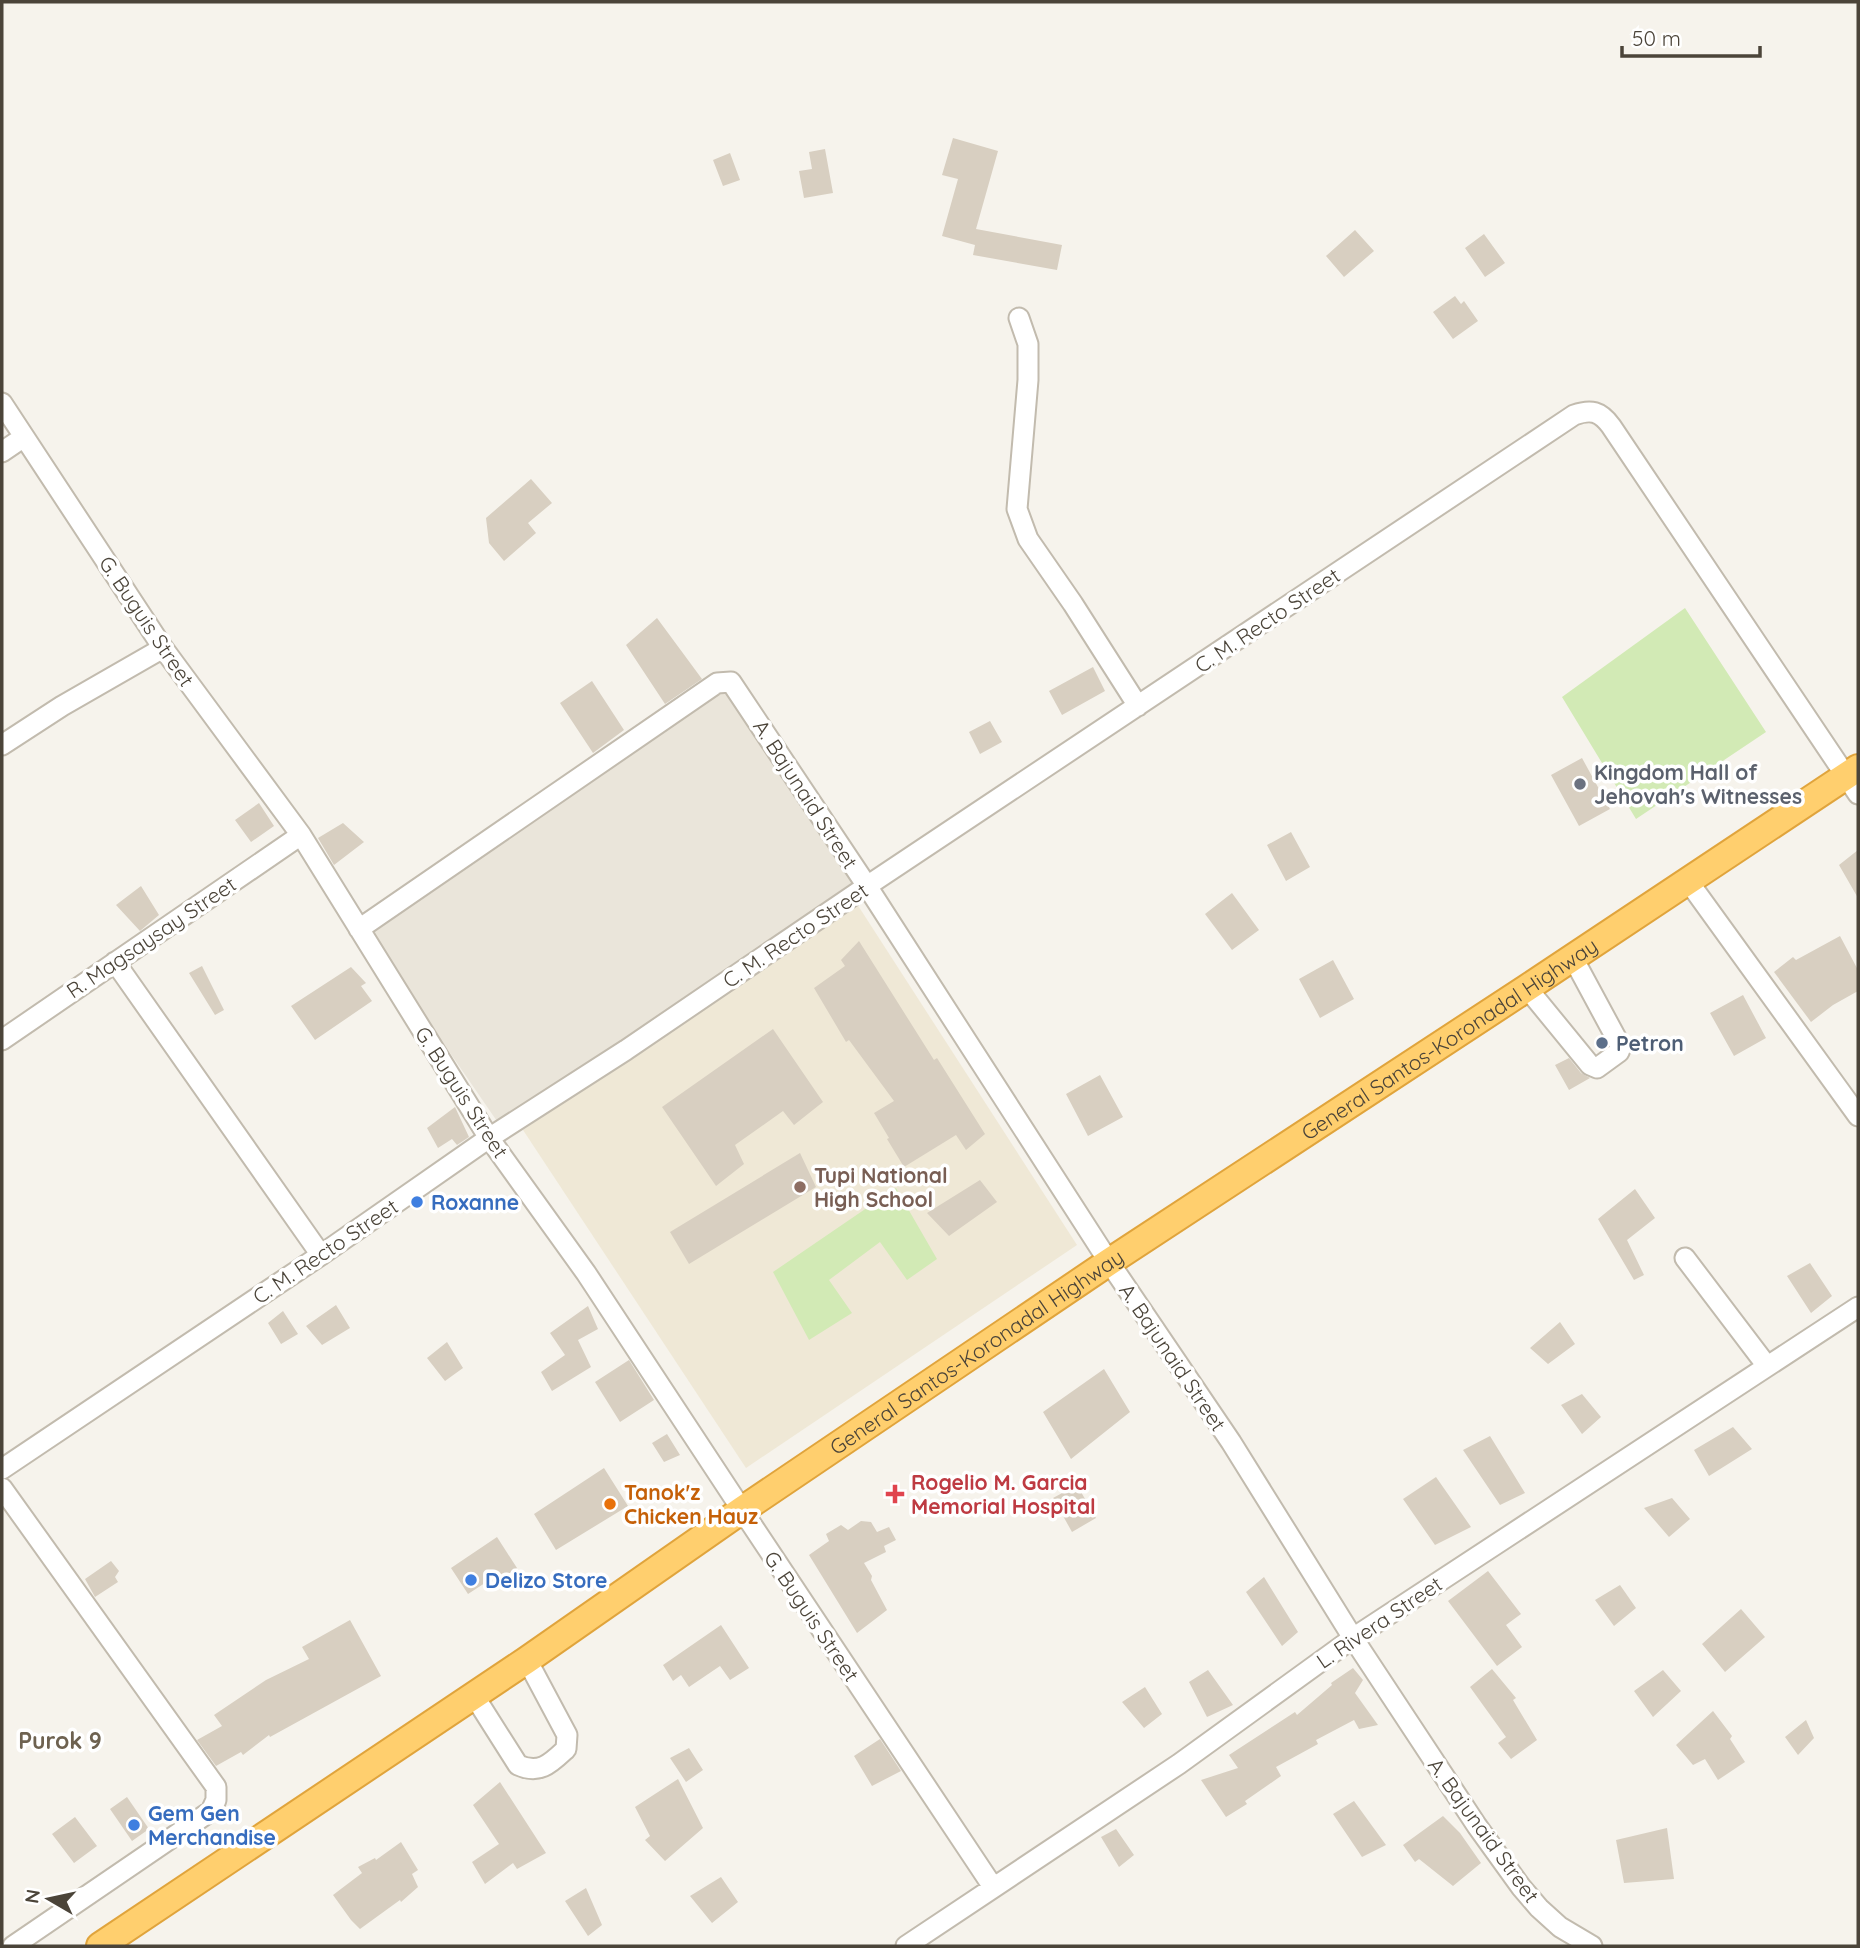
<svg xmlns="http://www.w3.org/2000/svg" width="1860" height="1948" viewBox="0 0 1860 1948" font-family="Quicksand,sans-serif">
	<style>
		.residential { fill: #eae5da }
		.education { fill: #efe8d6 }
		.green { fill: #d2eab5 }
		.building { fill: #d8cfc1 }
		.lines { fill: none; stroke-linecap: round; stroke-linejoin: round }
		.minor-casing { stroke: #c2bbae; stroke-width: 23 }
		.highway-casing { stroke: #e0a43c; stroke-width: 30 }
		.minor { stroke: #fff; stroke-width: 19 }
		.highway { stroke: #ffcf6e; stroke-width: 26 }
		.worship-dot { fill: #6b7280; stroke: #fff; stroke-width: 2.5 }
		.service-dot { fill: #5c6f8a; stroke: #fff; stroke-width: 2.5 }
		.education-dot { fill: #8d6e63; stroke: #fff; stroke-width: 2.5 }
		.shop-dot { fill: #3f7fe0; stroke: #fff; stroke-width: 2.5 }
		.health-dot { fill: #e0444e; stroke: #fff; stroke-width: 2.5 }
		.food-dot { fill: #e8710a; stroke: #fff; stroke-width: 2.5 }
		.labels { text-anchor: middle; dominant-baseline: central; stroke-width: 7; stroke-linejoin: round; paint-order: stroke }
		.street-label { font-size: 21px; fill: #4b4439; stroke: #fff }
		.worship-label { font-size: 21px; font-weight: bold; fill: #5b616d; stroke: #fff; text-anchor: start }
		.service-label { font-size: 21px; font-weight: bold; fill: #4e5e75; stroke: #fff; text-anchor: start }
		.education-label { font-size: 21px; font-weight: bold; fill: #785e54; stroke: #fff; text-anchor: start }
		.shop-label { font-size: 21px; font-weight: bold; fill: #366cbe; stroke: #fff; text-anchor: start }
		.health-label { font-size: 21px; font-weight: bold; fill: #be3a42; stroke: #fff; text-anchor: start }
		.food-label { font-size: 21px; font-weight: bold; fill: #c56008; stroke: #fff; text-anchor: start }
		.neighbourhood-label { font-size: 23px; font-weight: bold; fill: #6e6250; stroke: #fff }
	</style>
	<rect width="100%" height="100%" fill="#f6f3ec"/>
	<path class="residential" d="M 724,691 L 853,882 L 501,1127 L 367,932 Z"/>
	<path class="education" d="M 857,904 L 1077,1245 L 746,1468 L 523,1130 Z"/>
	<path class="green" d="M 1685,608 L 1766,732 L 1636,819 L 1562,697 Z
		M 896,1188 L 937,1259 L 907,1280 L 880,1242 L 829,1280 L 852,1313 L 809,1340 L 773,1272 Z"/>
	<path class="building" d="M 953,138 L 998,151 L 976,229 L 1062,245 L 1057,270 L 973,255 L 975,245 L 942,236 L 958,179 L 942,175 Z
		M 825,149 L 833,193 L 804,198 L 799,171 L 812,169 L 809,152 Z
		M 730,153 L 740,180 L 723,186 L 713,160 Z
		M 1355,230 L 1374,251 L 1344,277 L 1326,256 Z
		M 1484,234 L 1505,263 L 1485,277 L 1465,248 Z
		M 1455,296 L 1461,304 L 1464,301 L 1478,321 L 1453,339 L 1433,312 Z
		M 531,479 L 552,503 L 528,523 L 536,533 L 504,561 L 489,543 L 486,518 Z
		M 657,618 L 702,679 L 665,704 L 626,645 Z
		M 1093,667 L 1105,691 L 1062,715 L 1049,691 Z
		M 592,681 L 624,730 L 593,753 L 560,703 Z
		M 990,721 L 1002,742 L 980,754 L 969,732 Z
		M 1582,758 L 1610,809 L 1579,826 L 1551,775 Z
		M 259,803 L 274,826 L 251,842 L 235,820 Z
		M 343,823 L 364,842 L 334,865 L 318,838 Z
		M 1291,832 L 1310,867 L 1286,881 L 1267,845 Z
		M 1858,850 L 1858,898 L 1839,865 Z
		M 141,886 L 159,915 L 140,931 L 116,905 Z
		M 1232,893 L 1259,930 L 1232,950 L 1205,914 Z
		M 1840,936 L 1858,970 L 1858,991 L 1833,1005 L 1811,1022 L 1774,972 L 1793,957 L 1796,960 Z
		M 859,941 L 934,1060 L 937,1058 L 985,1134 L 966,1150 L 956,1135 L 904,1167 L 887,1139 L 889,1138 L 874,1113 L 894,1101 L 849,1040 L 846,1042 L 814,988 L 845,966 L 841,960 Z
		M 1333,960 L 1354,999 L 1320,1018 L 1299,979 Z
		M 202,966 L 224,1010 L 215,1015 L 189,973 Z
		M 351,967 L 366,983 L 361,986 L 372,1001 L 315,1040 L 291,1006 Z
		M 1743,995 L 1766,1038 L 1734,1056 L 1710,1013 Z
		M 773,1029 L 823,1102 L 794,1125 L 783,1111 L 735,1145 L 744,1164 L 716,1186 L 662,1107 Z
		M 1569,1058 L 1581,1073 L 1590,1078 L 1569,1090 L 1555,1065 Z
		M 1100,1075 L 1123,1117 L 1088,1136 L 1066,1094 Z
		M 455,1107 L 469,1137 L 457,1145 L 452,1139 L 438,1148 L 427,1128 Z
		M 800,1153 L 816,1187 L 689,1264 L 670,1232 Z
		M 980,1180 L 997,1202 L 949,1236 L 927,1213 Z
		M 1635,1189 L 1655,1218 L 1627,1240 L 1644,1275 L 1634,1280 L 1598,1219 Z
		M 1810,1263 L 1832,1296 L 1811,1313 L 1787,1276 Z
		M 336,1305 L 350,1328 L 322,1345 L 306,1326 Z
		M 588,1306 L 598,1329 L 578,1340 L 591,1367 L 552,1391 L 541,1372 L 565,1355 L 550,1333 Z
		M 283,1311 L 298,1334 L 281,1344 L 268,1323 Z
		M 1560,1322 L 1575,1344 L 1548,1364 L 1530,1348 Z
		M 447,1342 L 463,1368 L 445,1381 L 427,1358 Z
		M 629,1360 L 654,1400 L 620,1422 L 595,1382 Z
		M 1104,1369 L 1130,1412 L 1071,1459 L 1043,1412 Z
		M 1582,1394 L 1601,1417 L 1582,1434 L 1561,1405 Z
		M 1733,1427 L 1752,1449 L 1709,1476 L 1694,1450 Z
		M 667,1434 L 680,1455 L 664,1462 L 652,1443 Z
		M 1490,1436 L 1525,1493 L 1500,1505 L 1463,1450 Z
		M 604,1468 L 628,1506 L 556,1550 L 534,1514 Z
		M 1436,1477 L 1471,1527 L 1435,1545 L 1403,1499 Z
		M 1077,1485 L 1096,1518 L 1072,1532 L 1053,1498 Z
		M 1672,1498 L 1690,1519 L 1669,1537 L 1644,1508 Z
		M 861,1521 L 871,1522 L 877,1532 L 889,1527 L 896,1540 L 884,1546 L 886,1552 L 864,1563 L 872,1576 L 871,1580 L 887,1610 L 857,1633 L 809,1555 L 829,1541 L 826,1534 L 841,1525 L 848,1530 Z
		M 497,1537 L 517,1568 L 491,1586 L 488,1581 L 468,1594 L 451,1568 Z
		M 111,1561 L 119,1571 L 115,1577 L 118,1582 L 95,1597 L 85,1579 Z
		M 1488,1571 L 1521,1614 L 1506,1625 L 1522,1647 L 1497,1666 L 1448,1601 Z
		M 1264,1577 L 1298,1632 L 1282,1646 L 1246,1592 Z
		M 1620,1585 L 1636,1608 L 1614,1626 L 1595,1600 Z
		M 1741,1609 L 1765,1637 L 1725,1672 L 1702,1644 Z
		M 350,1620 L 381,1676 L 270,1737 L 269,1735 L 243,1755 L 241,1752 L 216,1766 L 197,1740 L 222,1726 L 214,1715 L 266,1680 L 309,1659 L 302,1647 Z
		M 721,1625 L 749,1668 L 730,1680 L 720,1666 L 689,1687 L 681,1675 L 673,1681 L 663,1665 Z
		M 1353,1668 L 1363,1680 L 1355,1693 L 1378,1725 L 1359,1729 L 1354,1720 L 1316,1740 L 1318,1744 L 1276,1767 L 1281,1776 L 1245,1801 L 1247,1804 L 1226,1817 L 1201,1780 L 1238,1768 L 1229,1755 L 1295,1712 L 1297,1715 L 1332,1685 L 1331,1683 Z
		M 1492,1669 L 1516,1698 L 1513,1700 L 1537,1740 L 1511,1759 L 1498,1743 L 1506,1737 L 1470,1687 Z
		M 1208,1670 L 1233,1705 L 1207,1717 L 1189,1682 Z
		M 1663,1670 L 1681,1691 L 1653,1717 L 1634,1691 Z
		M 1145,1687 L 1162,1714 L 1144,1728 L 1122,1702 Z
		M 1713,1711 L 1732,1736 L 1730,1739 L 1745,1762 L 1718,1780 L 1705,1759 L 1693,1765 L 1676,1745 Z
		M 1806,1720 L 1814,1738 L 1798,1755 L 1785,1737 Z
		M 880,1739 L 901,1771 L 872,1786 L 854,1756 Z
		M 689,1748 L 703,1770 L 686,1782 L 670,1758 Z
		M 678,1779 L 703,1828 L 665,1861 L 645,1840 L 650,1836 L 635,1807 Z
		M 500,1782 L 546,1853 L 517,1869 L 513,1863 L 485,1884 L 472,1862 L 499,1844 L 473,1805 Z
		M 127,1797 L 149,1829 L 132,1841 L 110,1809 Z
		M 1354,1801 L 1386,1845 L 1362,1857 L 1333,1814 Z
		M 1443,1816 L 1460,1833 L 1481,1863 L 1453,1886 L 1419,1859 L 1415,1862 L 1403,1845 Z
		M 75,1817 L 97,1846 L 74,1863 L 52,1834 Z
		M 1667,1828 L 1674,1879 L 1624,1883 L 1616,1840 Z
		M 1116,1829 L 1134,1855 L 1119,1867 L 1101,1837 Z
		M 401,1842 L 418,1870 L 412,1874 L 418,1887 L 401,1902 L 400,1900 L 360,1929 L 351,1920 L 333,1895 L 362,1873 L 358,1867 L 375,1858 L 376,1860 Z
		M 721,1877 L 738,1902 L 712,1923 L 690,1896 Z
		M 586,1888 L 602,1925 L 588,1936 L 565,1901 Z"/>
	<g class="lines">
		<defs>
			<path id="minor" d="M 1019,318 L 1028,344 L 1028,380 L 1017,509 L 1028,539 L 1073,604 L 1138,706
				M 2,403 L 163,648 L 301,835 L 489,1138 L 586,1273 L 742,1510 L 993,1887
				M 2,452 L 24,437
				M 2,745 L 62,706 L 163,648
				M 1688,881 L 1858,1116
				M 359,929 L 717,683 L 731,682 L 867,886 L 1109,1262 L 1231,1442 L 1353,1638 L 1477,1826 L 1521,1887 L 1539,1908 L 1560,1927 L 1592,1946
				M 115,962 L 321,1255
				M 1527,988 L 1590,1065 L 1597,1068 L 1619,1052 L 1621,1047 L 1573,958
				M 2,1040 L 301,835
				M 1685,1258 L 1767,1366
				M 2,1469 L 321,1255 L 489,1138 L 626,1050 L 867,886 L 1574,415 C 1591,409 1600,411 1611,426 L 1858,794
				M 2,1488 L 216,1787 L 216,1800 L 211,1811 L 13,1946
				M 473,1694 L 518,1765 C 540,1775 551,1763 566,1749 L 567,1735 L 527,1660
				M 906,1946 L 1179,1764 L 1353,1638 L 1858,1307"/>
			<g id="highway">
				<path id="s1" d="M 100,1946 L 527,1660 L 742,1510 L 1109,1262 L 1527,988 L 1858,768"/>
			</g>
		</defs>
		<use href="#minor" class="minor-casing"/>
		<use href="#highway" class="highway-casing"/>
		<use href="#minor" class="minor"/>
		<use href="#highway" class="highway"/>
	</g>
	<circle class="worship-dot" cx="1580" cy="784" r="7"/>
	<circle class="service-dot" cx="1602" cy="1043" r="7"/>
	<circle class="education-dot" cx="800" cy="1187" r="7"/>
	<g class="shop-dot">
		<circle cx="417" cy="1202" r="7"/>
		<circle cx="471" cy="1580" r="7"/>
		<circle cx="134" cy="1825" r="7"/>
	</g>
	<path class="health-dot" d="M891.5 1483.5h7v7h7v7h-7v7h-7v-7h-7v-7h7z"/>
	<circle class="food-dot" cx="610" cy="1504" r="7"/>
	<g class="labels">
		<g class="street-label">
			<text transform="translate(1267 620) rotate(-34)">C. M. Recto Street</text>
			<text transform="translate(147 621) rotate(56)">G. Buguis Street</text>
			<text transform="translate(806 794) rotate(57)">A. Bajunaid Street</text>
			<text transform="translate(795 935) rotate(-34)">C. M. Recto Street</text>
			<text transform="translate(151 937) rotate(-34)">R. Magsaysay Street</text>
			<text stroke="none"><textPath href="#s1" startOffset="1626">General Santos-Koronadal Highway</textPath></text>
			<text transform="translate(462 1092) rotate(57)">G. Buguis Street</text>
			<text transform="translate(325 1251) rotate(-34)">C. M. Recto Street</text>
			<text stroke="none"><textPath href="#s1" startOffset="1059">General Santos-Koronadal Highway</textPath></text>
			<text transform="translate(1173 1357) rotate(56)">A. Bajunaid Street</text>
			<text transform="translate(812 1616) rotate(56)">G. Buguis Street</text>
			<text transform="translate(1379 1622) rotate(-34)">L. Rivera Street</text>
			<text transform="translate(1484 1830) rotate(54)">A. Bajunaid Street</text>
		</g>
		<g class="worship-label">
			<text x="1594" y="772">Kingdom Hall of<tspan x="1594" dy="24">Jehovah's Witnesses</tspan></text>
		</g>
		<g class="service-label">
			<text x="1616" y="1043">Petron</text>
		</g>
		<g class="education-label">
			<text x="814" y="1175">Tupi National<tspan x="814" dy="24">High School</tspan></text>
		</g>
		<g class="shop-label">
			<text x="431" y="1202">Roxanne</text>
			<text x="485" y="1580">Delizo Store</text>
			<text x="148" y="1813">Gem Gen<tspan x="148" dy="24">Merchandise</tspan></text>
		</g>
		<g class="health-label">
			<text x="911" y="1482">Rogelio M. Garcia<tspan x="911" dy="24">Memorial Hospital</tspan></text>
		</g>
		<g class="food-label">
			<text x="624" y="1492">Tanok'z<tspan x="624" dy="24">Chicken Hauz</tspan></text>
		</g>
		<g class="neighbourhood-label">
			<text x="60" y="1740">Purok 9</text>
		</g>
	</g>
	<rect width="1860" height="1948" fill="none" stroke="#4b4439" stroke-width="7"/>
	<g transform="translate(49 1899) rotate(279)" stroke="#ffffff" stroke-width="5" paint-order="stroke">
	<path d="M0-5L12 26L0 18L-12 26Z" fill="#4b4439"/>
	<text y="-10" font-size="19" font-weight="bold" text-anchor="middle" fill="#4b4439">N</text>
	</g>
	<path d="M1622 46v10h138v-10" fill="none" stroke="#4b4439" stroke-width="3.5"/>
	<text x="1632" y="46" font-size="21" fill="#4b4439" stroke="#ffffff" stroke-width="5" paint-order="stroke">50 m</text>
</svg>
